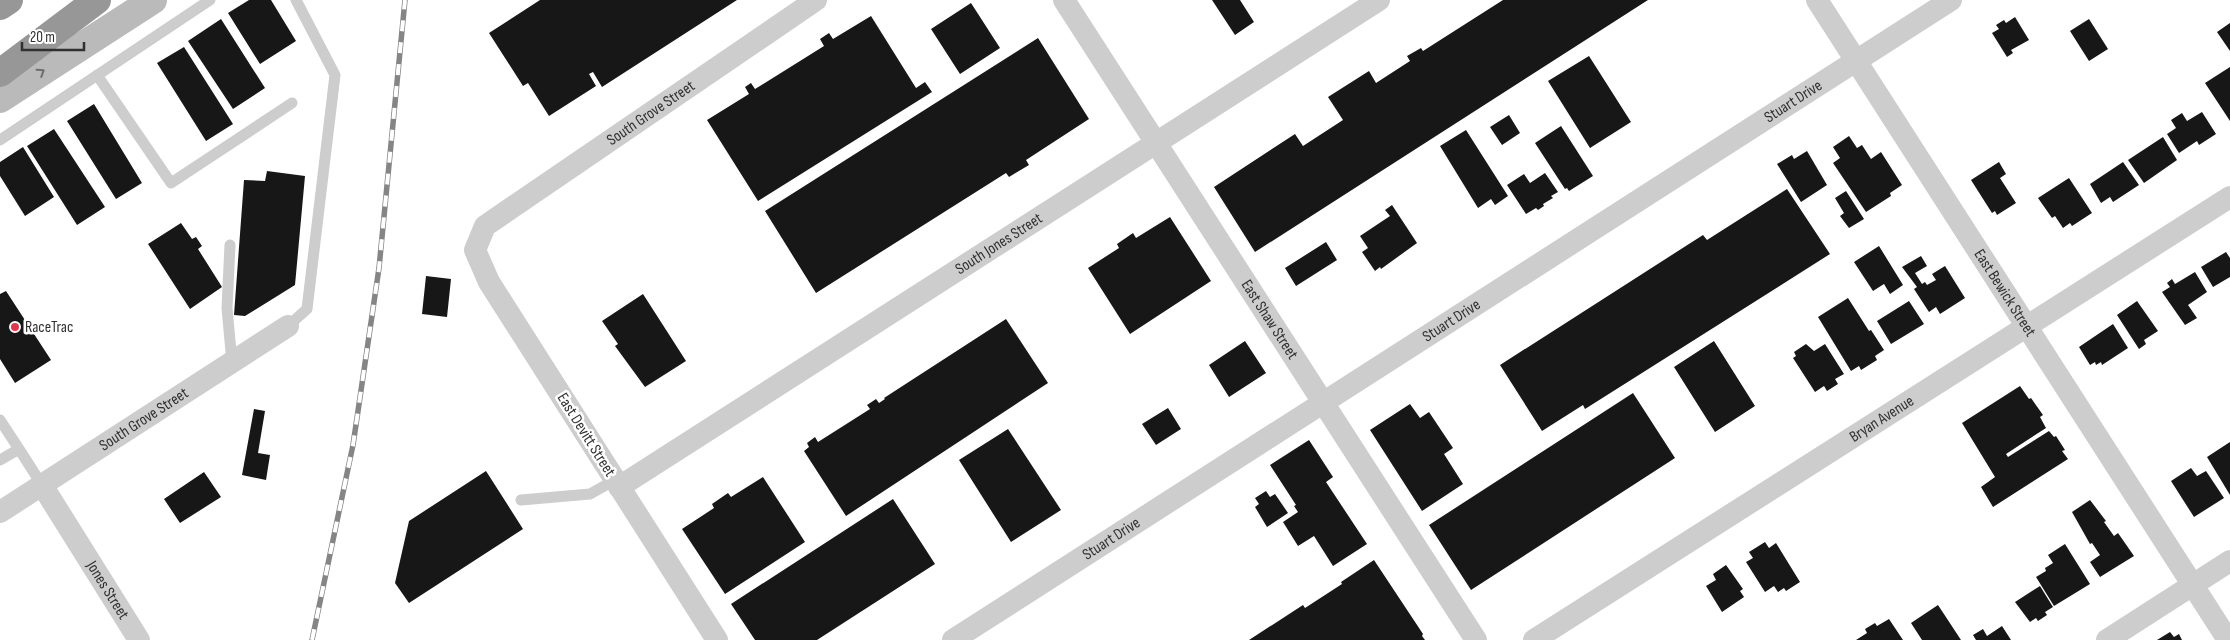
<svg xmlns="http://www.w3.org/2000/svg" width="2230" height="640" viewBox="0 0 2230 640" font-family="'Sofia Sans Condensed',sans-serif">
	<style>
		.building { fill: #171717 }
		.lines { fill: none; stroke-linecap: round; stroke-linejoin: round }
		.lane { stroke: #cdcdcd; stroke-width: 11 }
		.street { stroke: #cdcdcd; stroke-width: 22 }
		.secondary { stroke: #bababa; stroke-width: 28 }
		.highway { stroke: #979797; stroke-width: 28 }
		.rail-casing { stroke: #858585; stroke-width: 5.5 }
		.rail { stroke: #fff; stroke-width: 4; stroke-dasharray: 11; stroke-linecap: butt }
		.oneway { stroke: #6e6e6e }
		.poi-dot { fill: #e0384d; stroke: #fff; stroke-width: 2 }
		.labels { text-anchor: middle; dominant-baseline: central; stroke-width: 5; stroke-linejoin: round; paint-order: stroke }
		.street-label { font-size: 16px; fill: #303030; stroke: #fff }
		.poi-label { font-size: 16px; fill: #303030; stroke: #fff; text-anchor: start }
	</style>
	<rect width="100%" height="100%" fill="#fff"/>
	<path class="building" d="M 249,0 L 271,0 L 296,41 L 260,64 L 228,13 Z
		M 540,0 L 737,0 L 602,87 L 593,72 L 589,74 L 596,86 L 549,116 L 528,83 L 523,86 L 489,33 Z
		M 1212,0 L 1240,0 L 1254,22 L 1235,35 Z
		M 1503,0 L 1648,0 L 1255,252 L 1214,187 L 1295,134 L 1303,146 L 1343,120 L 1328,97 L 1369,71 L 1376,83 L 1410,61 L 1407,56 L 1421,48 L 1423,51 Z
		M 971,3 L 1000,48 L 960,74 L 931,29 Z
		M 871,16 L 916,88 L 925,82 L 932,92 L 758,201 L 707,120 L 749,94 L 745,87 L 751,83 L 755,89 L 824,46 L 820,39 L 829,33 L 833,39 Z
		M 2015,17 L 2029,40 L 2011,50 L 2013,53 L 2007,57 L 1992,33 L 1999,29 L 1996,25 L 2004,20 L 2006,23 Z
		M 221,19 L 265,88 L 233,109 L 188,41 Z
		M 2089,19 L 2108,49 L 2089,61 L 2070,31 Z
		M 2230,23 L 2230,51 L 2217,32 Z
		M 1038,38 L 1089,119 L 1026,160 L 1029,165 L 1009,177 L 1006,173 L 816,293 L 765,211 Z
		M 184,47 L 233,124 L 206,141 L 157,63 Z
		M 1589,56 L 1631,122 L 1590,148 L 1548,81 Z
		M 2230,67 L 2230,121 L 2205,83 Z
		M 94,104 L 142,183 L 116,199 L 67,121 Z
		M 2202,112 L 2216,134 L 2199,145 L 2197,141 L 2179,153 L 2167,134 L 2176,128 L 2171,120 L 2182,113 L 2187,121 Z
		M 1509,115 L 1520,133 L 1502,145 L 1490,127 Z
		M 1561,126 L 1593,176 L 1569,191 L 1567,188 L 1565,189 L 1535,143 Z
		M 54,129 L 105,207 L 77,225 L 27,146 Z
		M 1466,130 L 1508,196 L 1495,205 L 1491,199 L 1478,208 L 1440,146 Z
		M 1849,136 L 1857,148 L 1862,145 L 1871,159 L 1881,152 L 1902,185 L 1890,193 L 1891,196 L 1866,212 L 1833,163 L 1840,158 L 1833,147 Z
		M 2163,137 L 2177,160 L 2144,183 L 2128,160 Z
		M 23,147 L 54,197 L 25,216 L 0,176 L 0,162 Z
		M 1807,151 L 1827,185 L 1801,202 L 1777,164 L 1792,155 L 1794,159 Z
		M 1999,162 L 2006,174 L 2000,178 L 2016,203 L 1997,215 L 1995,211 L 1992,213 L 1971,180 Z
		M 2123,162 L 2139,185 L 2113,202 L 2110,197 L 2101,203 L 2090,184 Z
		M 267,171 L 305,176 L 295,285 L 245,316 L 234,315 L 244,180 L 265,181 Z
		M 1545,173 L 1558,192 L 1551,196 L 1553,198 L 1543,204 L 1544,206 L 1538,210 L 1536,208 L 1526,214 L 1507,185 L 1524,174 L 1530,183 Z
		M 2069,178 L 2092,213 L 2072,226 L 2070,223 L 2063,228 L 2055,216 L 2052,218 L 2038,198 Z
		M 1787,189 L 1830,254 L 1585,409 L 1583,405 L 1542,431 L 1500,365 L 1703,235 L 1707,240 Z
		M 1846,191 L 1864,219 L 1849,228 L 1840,216 L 1844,213 L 1835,198 Z
		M 1392,205 L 1417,243 L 1381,269 L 1380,267 L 1375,271 L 1362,252 L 1368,248 L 1360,236 L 1390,216 L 1385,210 Z
		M 1170,217 L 1211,281 L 1130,334 L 1088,268 L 1119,248 L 1117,244 L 1133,233 L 1136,238 Z
		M 181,223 L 192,239 L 196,237 L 202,246 L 198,249 L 222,287 L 190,309 L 148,244 Z
		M 1326,242 L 1337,260 L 1296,286 L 1285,268 Z
		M 1879,246 L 1903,285 L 1890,294 L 1884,284 L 1873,291 L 1854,262 Z
		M 2226,252 L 2230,258 L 2230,277 L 2213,287 L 2201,267 Z
		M 1921,256 L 1927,266 L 1915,273 L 1922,284 L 1925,282 L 1927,285 L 1936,280 L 1932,274 L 1945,266 L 1965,298 L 1940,314 L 1936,307 L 1929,312 L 1914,289 L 1917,287 L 1902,267 Z
		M 2195,272 L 2207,292 L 2188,305 L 2197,318 L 2185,325 L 2162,292 L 2170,287 L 2167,283 L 2172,279 L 2175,284 Z
		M 426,276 L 451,279 L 447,317 L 422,314 Z
		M 6,291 L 51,360 L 15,383 L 0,359 L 0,294 Z
		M 643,294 L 686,361 L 645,387 L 615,346 L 618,344 L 602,321 Z
		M 1848,298 L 1869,331 L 1871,330 L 1884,350 L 1875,356 L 1877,360 L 1861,370 L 1859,366 L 1851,371 L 1818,317 Z
		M 1909,301 L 1924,324 L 1891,344 L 1877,321 Z
		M 2137,301 L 2158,331 L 2144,340 L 2146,344 L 2139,349 L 2117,315 Z
		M 1006,319 L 1048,383 L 846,516 L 804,451 L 809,447 L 807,443 L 815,437 L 818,442 L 870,409 L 867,405 L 876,399 L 879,403 L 885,399 L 884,398 Z
		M 2113,324 L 2128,348 L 2102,365 L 2101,362 L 2096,365 L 2095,362 L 2090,365 L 2079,347 Z
		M 1245,341 L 1266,373 L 1229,397 L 1209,365 Z
		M 1714,341 L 1755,406 L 1715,432 L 1674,367 Z
		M 1806,344 L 1814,351 L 1825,344 L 1844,374 L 1835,379 L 1838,384 L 1827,391 L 1824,386 L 1815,392 L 1793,358 L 1796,356 L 1794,352 Z
		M 2020,386 L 2029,399 L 2031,398 L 2043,415 L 2040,417 L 2046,428 L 2006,454 L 2008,457 L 2049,431 L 2054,437 L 2056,436 L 2065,450 L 2062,451 L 2068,459 L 1993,507 L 1981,487 L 1995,477 L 1962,423 Z
		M 1633,393 L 1675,458 L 1471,590 L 1429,525 Z
		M 1410,404 L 1420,418 L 1429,412 L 1453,448 L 1444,454 L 1463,484 L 1422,511 L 1370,430 Z
		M 1168,408 L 1181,429 L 1156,445 L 1142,424 Z
		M 254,409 L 265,411 L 258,453 L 270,455 L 266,480 L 242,475 Z
		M 1008,429 L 1061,510 L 1011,542 L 959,460 Z
		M 1309,440 L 1333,477 L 1326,482 L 1367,544 L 1333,566 L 1314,536 L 1298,546 L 1283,522 L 1298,512 L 1294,506 L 1296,505 L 1270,465 Z
		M 2230,442 L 2230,495 L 2207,457 Z
		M 2191,468 L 2197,476 L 2206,471 L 2224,498 L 2194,517 L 2171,481 Z
		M 486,471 L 523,529 L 409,603 L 395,583 L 409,521 Z
		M 204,472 L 221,497 L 180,523 L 164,499 Z
		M 763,477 L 805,542 L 725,594 L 682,529 L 714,508 L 712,504 L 728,493 L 731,497 Z
		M 1266,491 L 1270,497 L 1275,494 L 1288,513 L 1267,527 L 1255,507 L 1259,504 L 1255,498 Z
		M 893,499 L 935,564 L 817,640 L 755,640 L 731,604 Z
		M 2090,500 L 2106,521 L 2104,522 L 2114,536 L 2118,533 L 2134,556 L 2100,577 L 2090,562 L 2100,555 L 2092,543 L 2090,544 L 2072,512 Z
		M 1765,542 L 1769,548 L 1776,543 L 1800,582 L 1786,591 L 1784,588 L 1778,592 L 1774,586 L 1765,592 L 1746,562 L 1753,558 L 1749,552 Z
		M 2065,544 L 2090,584 L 2054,606 L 2036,577 L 2046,571 L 2045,568 L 2053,563 L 2048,555 Z
		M 1374,560 L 1423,634 L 1422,636 L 1425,640 L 1249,640 L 1303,605 L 1305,608 L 1342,584 L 1341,582 Z
		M 1726,565 L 1743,589 L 1740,591 L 1744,597 L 1722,612 L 1706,586 L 1716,580 L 1713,574 Z
		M 2040,586 L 2053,607 L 2045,612 L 2047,615 L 2038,621 L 2036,618 L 2030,622 L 2015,602 Z
		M 1938,605 L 1961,640 L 1922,640 L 1911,623 Z
		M 1889,619 L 1903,640 L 1856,640 L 1867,633 L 1865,629 L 1875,623 L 1877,626 Z
		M 2002,626 L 2011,640 L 1976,640 L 1973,635 L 1983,629 L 1987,636 Z
		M 2170,632 L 2174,637 L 2179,634 L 2182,640 L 2157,640 Z"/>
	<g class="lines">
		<path class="lane" d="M 97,75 L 171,183 L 292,103
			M 0,140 L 210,0
			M 230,245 L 227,308 L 232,363
			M 288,326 L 307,309 L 335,75 L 296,0
			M 0,420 L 19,449
			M 0,460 L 19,449 L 42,485
			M 521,500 L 590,494 L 615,480"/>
		<g class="street">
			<path id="s1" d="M 1064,0 L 1476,640"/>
			<path id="s2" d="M 1817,0 L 2228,640"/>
			<path id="s3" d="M 42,485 L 139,640"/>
			<path id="s4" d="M 619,487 L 1379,0"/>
			<path id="s5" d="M 0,512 L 288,326"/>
			<path id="s6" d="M 717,640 L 489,282 L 475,250 L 485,226 L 816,0"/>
			<path id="s7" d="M 953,640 L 1951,0"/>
			<path id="s8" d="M 1534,640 L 2230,197"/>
			<path d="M 2107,640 L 2230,561"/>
		</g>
		<path class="secondary" d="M 0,99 L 153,0"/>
		<path class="highway" d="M 0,6 L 9,0
			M 0,73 L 97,0"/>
		<defs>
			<path id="rail" d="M 312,640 L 353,445 L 379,268 L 405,0"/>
		</defs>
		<use href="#rail" class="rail-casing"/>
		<use href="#rail" class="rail"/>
	</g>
	<defs><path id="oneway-chevron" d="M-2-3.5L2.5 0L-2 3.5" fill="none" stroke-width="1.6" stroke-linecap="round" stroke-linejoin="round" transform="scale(1.25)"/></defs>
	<use class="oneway" href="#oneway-chevron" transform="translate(41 72) rotate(-33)"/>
	<circle class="poi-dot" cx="15" cy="327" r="5"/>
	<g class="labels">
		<g class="street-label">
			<text stroke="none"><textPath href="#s7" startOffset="998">Stuart Drive</textPath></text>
			<text stroke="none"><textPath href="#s6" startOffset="686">South Grove Street</textPath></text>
			<text stroke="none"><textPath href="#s4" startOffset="451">South Jones Street</textPath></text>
			<text stroke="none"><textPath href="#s2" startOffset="348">East Bewick Street</textPath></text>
			<text stroke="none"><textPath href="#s1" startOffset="380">East Shaw Street</textPath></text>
			<text stroke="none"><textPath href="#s7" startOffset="592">Stuart Drive</textPath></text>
			<text stroke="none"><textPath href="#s5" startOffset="171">South Grove Street</textPath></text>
			<text stroke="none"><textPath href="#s8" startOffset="412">Bryan Avenue</textPath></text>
			<text transform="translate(586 435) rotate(58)">East Devitt Street</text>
			<text stroke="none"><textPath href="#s7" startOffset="188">Stuart Drive</textPath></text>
			<text stroke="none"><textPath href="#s3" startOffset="124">Jones Street</textPath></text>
		</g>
		<g class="poi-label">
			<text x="25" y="327">RaceTrac</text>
		</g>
	</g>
	<path d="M22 42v8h62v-8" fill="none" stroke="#303030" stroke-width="2.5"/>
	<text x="30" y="42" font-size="15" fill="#303030" stroke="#ffffff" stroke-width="4" paint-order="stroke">20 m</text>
</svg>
